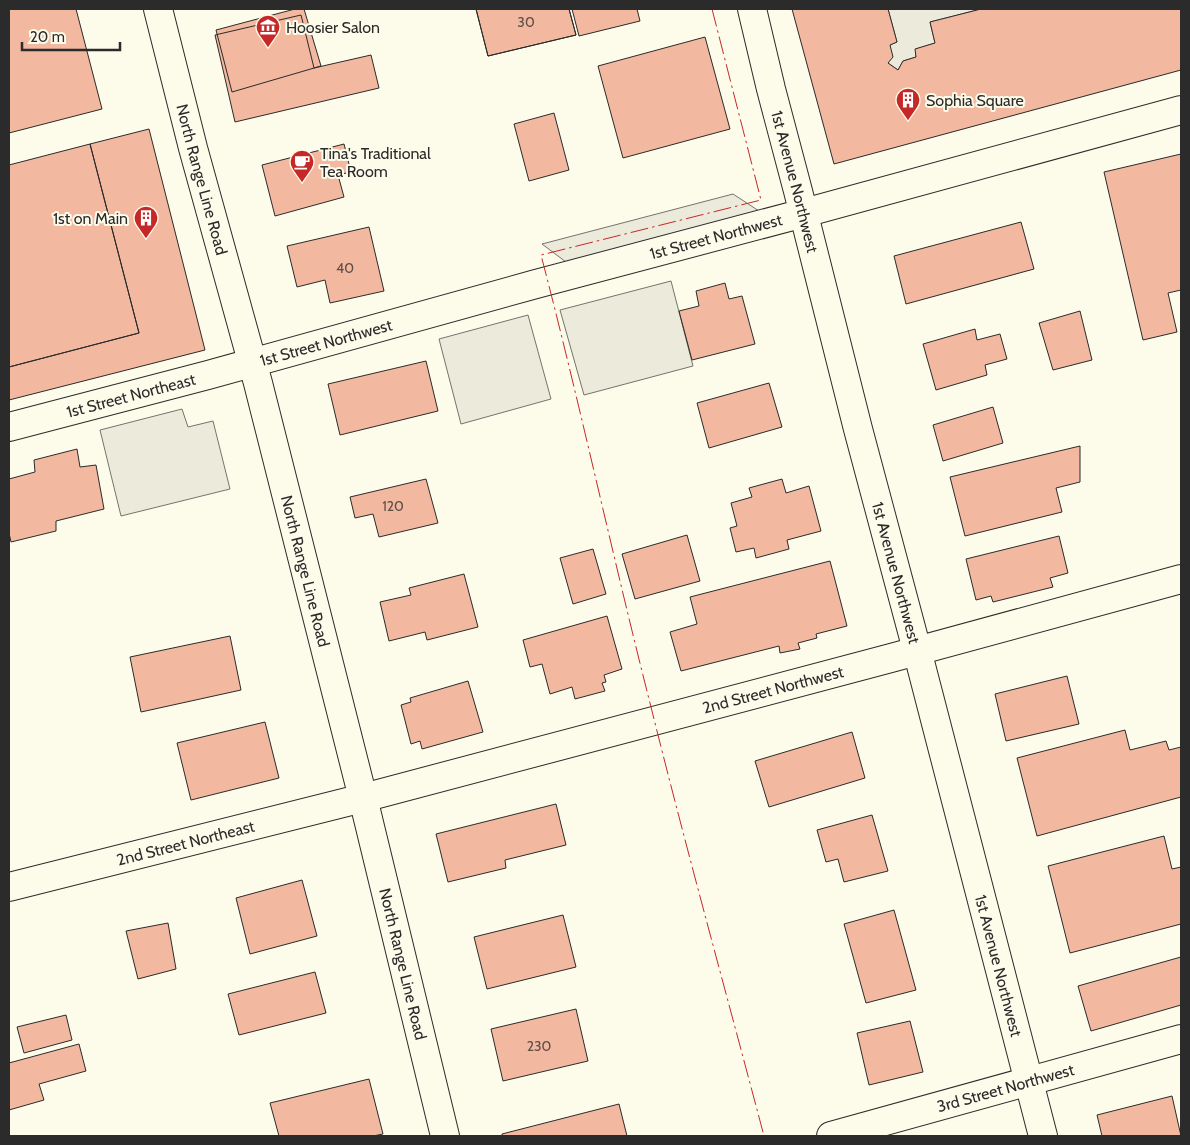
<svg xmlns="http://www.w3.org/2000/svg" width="1190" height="1145" viewBox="0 0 1190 1145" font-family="Cabin,sans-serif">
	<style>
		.parking { fill: #eceadb; stroke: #74746e }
		.building { fill: #f2b8a0; stroke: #2b2b2b }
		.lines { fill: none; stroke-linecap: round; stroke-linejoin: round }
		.street-casing { stroke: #2b2b2b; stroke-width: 30 }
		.secondary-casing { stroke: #2b2b2b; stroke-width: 30 }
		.street { stroke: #fdfbea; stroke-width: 28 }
		.secondary { stroke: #fdfbea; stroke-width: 28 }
		.power { stroke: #c62828; stroke-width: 1; stroke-dasharray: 18 4 2.5 4; stroke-linecap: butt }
		.labels { text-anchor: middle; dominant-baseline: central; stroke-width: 4; stroke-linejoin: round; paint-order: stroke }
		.number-label { font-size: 14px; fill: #5d4e48 }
		.poi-label { font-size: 16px; fill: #2b2b2b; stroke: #fdfbea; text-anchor: start }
		.street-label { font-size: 16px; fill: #2b2b2b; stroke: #fdfbea }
	</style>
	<rect width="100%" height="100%" fill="#fdfbea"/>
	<path class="parking" d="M 888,9 L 981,9 L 930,22 L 935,43 L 916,49 L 916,57 L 903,61 L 898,70 L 888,63 L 890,45 L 897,42 Z
		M 733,194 L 759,211 L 566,262 L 542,244 Z
		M 671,281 L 693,366 L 584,395 L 560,310 Z
		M 528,315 L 551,399 L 461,424 L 439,339 Z
		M 182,409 L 188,427 L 213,421 L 230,489 L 121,516 L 100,430 Z"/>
	<path class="building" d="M 9,9 L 76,9 L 102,109 L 9,133 Z
		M 295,9 L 304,9 L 321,66 L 232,92 L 216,30 Z
		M 476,9 L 569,9 L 576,35 L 488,56 Z
		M 476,9 L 569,9 L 576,35 L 488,56 Z
		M 572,9 L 637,9 L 640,21 L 579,36 Z
		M 792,9 L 888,9 L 897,42 L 890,45 L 893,57 L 888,63 L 898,70 L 903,61 L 916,57 L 915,49 L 935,43 L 930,22 L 981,9 L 1181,9 L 1181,70 L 834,164 Z
		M 301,15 L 314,68 L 371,55 L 379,88 L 235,122 L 215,35 Z
		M 705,37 L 730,129 L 623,158 L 598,66 Z
		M 554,113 L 569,170 L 529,181 L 514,124 Z
		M 149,129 L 205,350 L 9,400 L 9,367 L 139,333 L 90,144 Z
		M 90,144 L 139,333 L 9,367 L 9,165 Z
		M 344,144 L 351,172 L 338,175 L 344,197 L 275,216 L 262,165 Z
		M 1181,154 L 1181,290 L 1168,293 L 1177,332 L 1143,340 L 1104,172 Z
		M 1021,222 L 1034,269 L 906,304 L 894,256 Z
		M 369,227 L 384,291 L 330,303 L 325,280 L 297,287 L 287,246 Z
		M 725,283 L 729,299 L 742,296 L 755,344 L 692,360 L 679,311 L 699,306 L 696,291 Z
		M 1080,311 L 1092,360 L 1053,370 L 1039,323 Z
		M 975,329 L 977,340 L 1000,334 L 1007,359 L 985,365 L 987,375 L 936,390 L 923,344 Z
		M 426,361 L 438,411 L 340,435 L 328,384 Z
		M 769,383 L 782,427 L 709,448 L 697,403 Z
		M 993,407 L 1003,443 L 943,461 L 933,425 Z
		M 1080,446 L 1080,482 L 1056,488 L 1062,512 L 965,536 L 950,477 Z
		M 77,449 L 80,467 L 96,465 L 104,509 L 56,521 L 56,531 L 11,542 L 9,533 L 9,479 L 35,472 L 34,460 Z
		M 426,479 L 438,523 L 379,537 L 373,514 L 355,518 L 350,497 Z
		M 782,479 L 786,493 L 809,486 L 821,531 L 787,540 L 789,549 L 756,558 L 754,548 L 736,552 L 730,528 L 737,526 L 731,503 L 752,497 L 749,488 Z
		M 687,535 L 700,581 L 635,599 L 622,554 Z
		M 1059,536 L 1068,573 L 1050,578 L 1053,587 L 993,602 L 991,596 L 976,600 L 966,559 Z
		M 593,549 L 606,594 L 573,604 L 560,558 Z
		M 830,561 L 847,626 L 816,634 L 817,638 L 798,643 L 800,649 L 780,653 L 779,646 L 681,671 L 670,632 L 697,624 L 690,597 Z
		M 464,574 L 478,627 L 427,640 L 425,632 L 389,641 L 380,602 L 411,595 L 409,588 Z
		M 607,616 L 622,669 L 604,675 L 606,682 L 602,683 L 605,691 L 575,699 L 572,687 L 550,694 L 542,664 L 530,667 L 523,640 Z
		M 230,636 L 241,690 L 141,712 L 130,657 Z
		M 1067,676 L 1079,724 L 1006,741 L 995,694 Z
		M 468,681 L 483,732 L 422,749 L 420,741 L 411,744 L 401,705 L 411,702 L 410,698 Z
		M 265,722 L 279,778 L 191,800 L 177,743 Z
		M 1125,730 L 1130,750 L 1166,741 L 1169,750 L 1181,747 L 1181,797 L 1037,836 L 1017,758 Z
		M 852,732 L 865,778 L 769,807 L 755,761 Z
		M 556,804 L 566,845 L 505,860 L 506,868 L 448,882 L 436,834 Z
		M 872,815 L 888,871 L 844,882 L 838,859 L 826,862 L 817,830 Z
		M 1164,836 L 1172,869 L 1181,867 L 1181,924 L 1070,953 L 1048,866 Z
		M 302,880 L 317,936 L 250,954 L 236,898 Z
		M 894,910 L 916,990 L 866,1003 L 844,924 Z
		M 563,915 L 576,967 L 487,989 L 474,937 Z
		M 168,923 L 176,969 L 138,979 L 126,931 Z
		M 1181,957 L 1181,1005 L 1091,1031 L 1078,986 Z
		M 315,972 L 326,1013 L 239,1035 L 228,994 Z
		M 576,1009 L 588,1061 L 503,1081 L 491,1029 Z
		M 66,1015 L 72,1040 L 24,1053 L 17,1027 Z
		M 910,1021 L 923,1072 L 869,1085 L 857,1033 Z
		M 79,1044 L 86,1071 L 39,1084 L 44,1100 L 9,1110 L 9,1063 Z
		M 369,1079 L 383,1134 L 373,1136 L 279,1136 L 270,1103 Z
		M 1172,1096 L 1181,1136 L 1102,1136 L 1097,1115 Z
		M 619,1104 L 627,1136 L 502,1136 L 502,1134 Z"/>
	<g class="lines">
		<defs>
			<g id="street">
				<path id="s1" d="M 752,9 L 771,89 L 798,191 L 858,429 L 917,650 L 1043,1136"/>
				<path id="s2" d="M 9,427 L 208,375 L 536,284 L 804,213 L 1181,110"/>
				<path id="s3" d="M 9,887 L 363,798 L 891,658 L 1181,579"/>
				<path id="s4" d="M 831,1136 L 1181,1039"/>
			</g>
			<g id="secondary">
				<path id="s5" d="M 158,9 L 193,148 L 258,383 L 363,798 L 445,1136"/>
			</g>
		</defs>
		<use href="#street" class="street-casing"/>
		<use href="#secondary" class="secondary-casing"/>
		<use href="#street" class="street"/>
		<use href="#secondary" class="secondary"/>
		<path class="power" d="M 712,9 L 761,200 L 541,255 C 580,404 612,554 650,703 C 686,848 726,992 764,1136"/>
	</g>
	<defs>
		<symbol id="museum-pin" viewBox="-11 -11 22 30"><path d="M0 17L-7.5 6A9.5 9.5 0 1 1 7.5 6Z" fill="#c62828" stroke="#fdfbea"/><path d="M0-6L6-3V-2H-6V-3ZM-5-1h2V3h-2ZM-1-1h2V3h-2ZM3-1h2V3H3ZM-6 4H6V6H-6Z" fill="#fff"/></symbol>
		<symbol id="building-pin" viewBox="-11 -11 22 30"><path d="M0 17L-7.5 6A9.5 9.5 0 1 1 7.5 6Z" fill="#c62828" stroke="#fdfbea"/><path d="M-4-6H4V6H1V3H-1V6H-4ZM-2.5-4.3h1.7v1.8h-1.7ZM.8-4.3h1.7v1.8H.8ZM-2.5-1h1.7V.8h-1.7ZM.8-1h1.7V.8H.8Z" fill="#fff"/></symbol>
		<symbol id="cafe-pin" viewBox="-11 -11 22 30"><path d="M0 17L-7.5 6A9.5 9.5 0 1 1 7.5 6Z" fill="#c62828" stroke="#fdfbea"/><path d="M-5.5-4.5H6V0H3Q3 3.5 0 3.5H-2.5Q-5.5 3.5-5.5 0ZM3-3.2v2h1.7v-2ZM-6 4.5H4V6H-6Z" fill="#fff"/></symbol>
	</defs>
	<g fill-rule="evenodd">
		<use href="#museum-pin" x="254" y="13" width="28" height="38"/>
		<use href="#building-pin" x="894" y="86" width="28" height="38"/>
		<use href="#cafe-pin" x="288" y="148" width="28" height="38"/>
		<use href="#building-pin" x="132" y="204" width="28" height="38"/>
	</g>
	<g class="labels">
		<g class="number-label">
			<text x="526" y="22">30</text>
			<text x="345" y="268">40</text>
			<text x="393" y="506">120</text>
			<text x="539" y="1046">230</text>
		</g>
		<g class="poi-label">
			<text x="286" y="27">Hoosier Salon</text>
			<text x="926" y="100">Sophia Square</text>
			<text x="320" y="153">Tina's Traditional<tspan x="320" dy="18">Tea Room</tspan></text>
			<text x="128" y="218" text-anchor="end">1st on Main</text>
		</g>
		<g class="street-label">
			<text stroke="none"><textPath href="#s5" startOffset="176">North Range Line Road</textPath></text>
			<text stroke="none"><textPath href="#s1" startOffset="178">1st Avenue Northwest</textPath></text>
			<text stroke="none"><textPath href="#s2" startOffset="732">1st Street Northwest</textPath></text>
			<text stroke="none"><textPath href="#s2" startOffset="328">1st Street Northwest</textPath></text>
			<text stroke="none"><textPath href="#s2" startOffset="126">1st Street Northeast</textPath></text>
			<text stroke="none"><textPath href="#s5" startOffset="581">North Range Line Road</textPath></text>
			<text stroke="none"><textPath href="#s1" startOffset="582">1st Avenue Northwest</textPath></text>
			<text stroke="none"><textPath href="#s3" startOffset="789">2nd Street Northwest</textPath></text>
			<text stroke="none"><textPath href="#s3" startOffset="182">2nd Street Northeast</textPath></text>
			<text stroke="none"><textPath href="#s5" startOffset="986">North Range Line Road</textPath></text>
			<text stroke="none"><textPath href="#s1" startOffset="988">1st Avenue Northwest</textPath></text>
			<text stroke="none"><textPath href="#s4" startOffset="181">3rd Street Northwest</textPath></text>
		</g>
	</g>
	<rect width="1190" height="1145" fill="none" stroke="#2b2b2b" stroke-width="20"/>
	<path d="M22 42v8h98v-8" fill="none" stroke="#2b2b2b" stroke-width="2.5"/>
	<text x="30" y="42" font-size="15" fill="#2b2b2b" stroke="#fdfbea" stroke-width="4" paint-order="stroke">20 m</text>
</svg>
